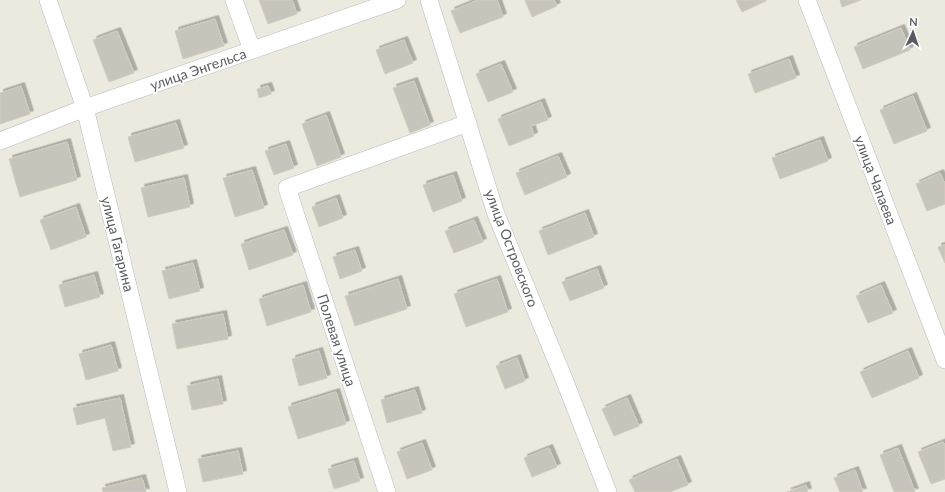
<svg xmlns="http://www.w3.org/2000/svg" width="945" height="492" viewBox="0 0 945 492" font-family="Lato,sans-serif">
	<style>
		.building { fill: #c7c4bc; stroke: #d1ccbd; filter: url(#shadow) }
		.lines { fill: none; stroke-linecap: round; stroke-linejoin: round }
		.street-casing { stroke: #b7babf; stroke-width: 18 }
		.street { stroke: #fff; stroke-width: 17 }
		.labels { text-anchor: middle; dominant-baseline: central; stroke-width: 3.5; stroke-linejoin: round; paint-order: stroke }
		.street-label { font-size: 14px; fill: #585c61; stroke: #fff }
	</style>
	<defs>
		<filter id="shadow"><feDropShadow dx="3.5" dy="-3.5" stdDeviation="0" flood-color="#0004"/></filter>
	</defs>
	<rect width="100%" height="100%" fill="#eceadf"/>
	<path class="building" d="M 259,0 L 292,0 L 297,14 L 268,24 Z
		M 478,0 L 497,0 L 503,17 L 460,33 L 451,11 Z
		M 525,0 L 554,0 L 557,6 L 532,17 Z
		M 736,0 L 766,0 L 766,1 L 742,12 Z
		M 840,0 L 861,0 L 842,7 Z
		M 215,19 L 224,46 L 183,59 L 175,31 Z
		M 901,28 L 910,50 L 863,69 L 854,47 Z
		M 117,31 L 134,73 L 109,82 L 93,40 Z
		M 404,40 L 413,63 L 385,74 L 376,50 Z
		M 789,59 L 796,78 L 755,93 L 748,74 Z
		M 501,64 L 513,92 L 488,102 L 476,74 Z
		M 414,81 L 430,125 L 410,133 L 393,88 Z
		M 21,86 L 30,114 L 0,124 L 0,93 Z
		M 268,86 L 271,94 L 259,98 L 257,89 Z
		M 913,96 L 927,131 L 894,144 L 880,110 Z
		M 541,102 L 548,120 L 531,126 L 534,136 L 509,146 L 498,119 Z
		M 326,115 L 341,157 L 317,166 L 302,124 Z
		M 176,123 L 184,148 L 135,162 L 128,137 Z
		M 820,140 L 828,161 L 780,179 L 772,158 Z
		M 67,142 L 77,180 L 20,197 L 9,159 Z
		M 286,144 L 294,168 L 274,175 L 265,151 Z
		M 558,156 L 567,177 L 525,195 L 516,173 Z
		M 252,170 L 264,208 L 235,217 L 223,178 Z
		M 940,173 L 945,184 L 945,204 L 927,211 L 916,184 Z
		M 453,175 L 462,201 L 433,212 L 423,185 Z
		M 184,178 L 190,207 L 148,217 L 141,188 Z
		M 336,198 L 343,218 L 319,227 L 312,207 Z
		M 76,207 L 86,237 L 51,250 L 40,220 Z
		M 585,213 L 594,237 L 548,255 L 539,231 Z
		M 474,220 L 483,242 L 454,253 L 445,231 Z
		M 284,230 L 293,255 L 249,270 L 241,244 Z
		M 945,245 L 945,263 L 938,247 Z
		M 355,250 L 362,271 L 340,279 L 333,257 Z
		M 193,263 L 200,291 L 169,299 L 162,271 Z
		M 597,269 L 604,288 L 570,301 L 562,282 Z
		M 94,275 L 100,297 L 65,307 L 59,285 Z
		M 398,279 L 407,309 L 355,326 L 345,296 Z
		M 497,279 L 508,312 L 466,327 L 454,294 Z
		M 303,285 L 311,312 L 267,326 L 259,299 Z
		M 881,285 L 893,313 L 868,323 L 856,296 Z
		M 223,314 L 228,339 L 177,349 L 172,324 Z
		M 111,345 L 118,371 L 86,380 L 79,354 Z
		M 319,351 L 327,378 L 299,386 L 292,359 Z
		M 908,351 L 919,378 L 872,398 L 860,372 Z
		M 517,358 L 525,381 L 505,389 L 496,366 Z
		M 218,379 L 223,404 L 192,410 L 187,386 Z
		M 415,390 L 422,413 L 387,423 L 381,400 Z
		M 336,392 L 346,424 L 298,439 L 288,407 Z
		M 120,398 L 131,447 L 113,451 L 105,418 L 77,425 L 73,408 Z
		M 627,398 L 639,426 L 614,436 L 602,409 Z
		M 943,442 L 945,446 L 945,479 L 931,484 L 918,452 Z
		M 422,443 L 432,470 L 407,479 L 397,452 Z
		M 549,448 L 557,467 L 532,477 L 524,458 Z
		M 898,448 L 915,492 L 894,492 L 880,455 Z
		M 238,451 L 243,474 L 203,482 L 198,459 Z
		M 677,459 L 688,485 L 670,492 L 635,492 L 629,480 Z
		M 354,461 L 360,481 L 334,489 L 328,469 Z
		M 855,470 L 863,492 L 840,492 L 834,478 Z
		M 142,478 L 146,492 L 103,492 L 102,488 Z
		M 806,485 L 808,492 L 787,492 Z"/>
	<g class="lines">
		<defs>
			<path id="street" d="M 48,0 L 85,108 L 178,492
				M 234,0 L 252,50
				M 429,0 L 496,214 L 564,379 L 608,492
				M 807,0 L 945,360
				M 0,141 L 85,108 L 397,0
				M 387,492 L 287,188 L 468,123"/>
		</defs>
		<use href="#street" class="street-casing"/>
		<use href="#street" class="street"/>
	</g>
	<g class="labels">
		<g class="street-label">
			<text transform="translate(198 69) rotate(-19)">улица Энгельса</text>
			<text transform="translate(876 180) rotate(69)">улица Чапаева</text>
			<text transform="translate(118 244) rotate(76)">улица Гагарина</text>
			<text transform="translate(512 248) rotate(69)">улица Островского</text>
			<text transform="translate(337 340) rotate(72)">Полевая улица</text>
		</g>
	</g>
	<g transform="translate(913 32) rotate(3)" stroke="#ffffff" stroke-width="3" paint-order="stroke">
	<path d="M0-3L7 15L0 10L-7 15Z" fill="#585c61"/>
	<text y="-6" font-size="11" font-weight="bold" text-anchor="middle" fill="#585c61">N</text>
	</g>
</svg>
